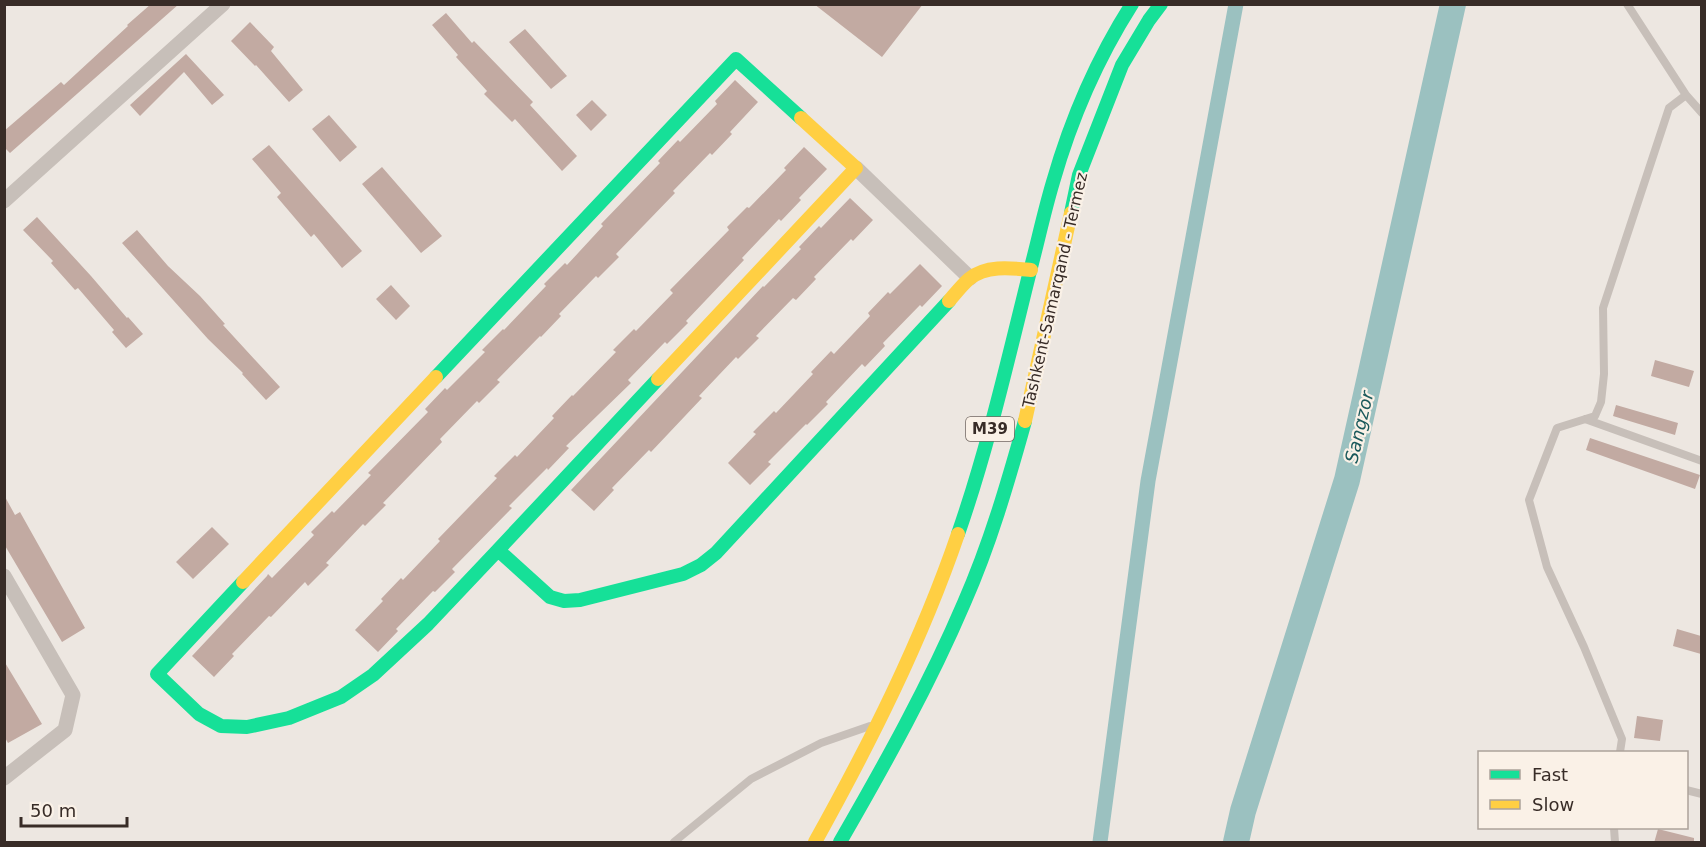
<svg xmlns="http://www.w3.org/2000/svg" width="1706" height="847" viewBox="0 0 1706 847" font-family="'DejaVu Sans',sans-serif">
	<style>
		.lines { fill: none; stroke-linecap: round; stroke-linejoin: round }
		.canal { stroke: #9bc1c0; stroke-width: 15 }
		.river { stroke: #9bc1c0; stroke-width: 26 }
		.building { fill: #c2aaa2 }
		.lane { stroke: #c7bfb9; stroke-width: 8 }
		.street { stroke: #c7bfb9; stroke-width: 15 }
		.fast { stroke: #16e098; stroke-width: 14 }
		.slow { stroke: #ffcf43; stroke-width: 14 }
		.labels { text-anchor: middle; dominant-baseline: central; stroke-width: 4.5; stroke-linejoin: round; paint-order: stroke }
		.shield { fill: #faf1e7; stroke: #726761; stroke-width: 1.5 }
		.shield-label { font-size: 15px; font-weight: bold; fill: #382c27 }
		.street-label { font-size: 16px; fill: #382c27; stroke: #faf1e7 }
		.water-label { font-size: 18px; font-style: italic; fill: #1a595b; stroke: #faf1e7 }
	</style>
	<rect width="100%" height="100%" fill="#ede7e1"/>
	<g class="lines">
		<path class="canal" d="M 1100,842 L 1148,481 L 1236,4"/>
		<path class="river" d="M 1236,842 L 1243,811 L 1347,480 L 1453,4"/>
	</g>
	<path class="building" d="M 151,4 L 179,4 L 10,153 L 4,147 L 4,131 L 61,82 L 64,85 L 128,26 L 127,25 Z
		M 814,4 L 923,4 L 882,57 Z
		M 446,13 L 472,43 L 474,41 L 533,102 L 530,105 L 577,156 L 562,171 L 515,119 L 512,122 L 484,94 L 487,91 L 456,57 L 458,55 L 432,25 Z
		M 250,22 L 274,47 L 271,51 L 303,90 L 289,102 L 256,65 L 255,66 L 231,41 Z
		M 525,29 L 567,76 L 551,89 L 509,42 Z
		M 186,54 L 224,95 L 212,105 L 184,72 L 140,116 L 130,105 Z
		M 735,80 L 758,102 L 730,132 L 732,134 L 712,155 L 710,153 L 673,191 L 675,193 L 616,254 L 619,257 L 598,278 L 596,276 L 559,314 L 561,316 L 541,337 L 540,336 L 497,380 L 500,382 L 479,403 L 477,401 L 440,439 L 442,442 L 383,503 L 386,505 L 365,526 L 363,524 L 326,563 L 329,565 L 308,586 L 305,582 L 271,617 L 269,616 L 232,654 L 234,656 L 214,677 L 192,656 L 267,576 L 268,574 L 272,578 L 314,535 L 311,532 L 332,511 L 334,513 L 371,475 L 368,473 L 428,412 L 425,409 L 445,388 L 447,390 L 485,352 L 482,350 L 503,329 L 504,330 L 546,286 L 544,284 L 565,263 L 567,265 L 603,226 L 601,224 L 660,163 L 658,161 L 678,140 L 680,142 L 717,104 L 715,101 Z
		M 592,100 L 607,115 L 591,131 L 576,115 Z
		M 329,115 L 357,147 L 340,162 L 312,129 Z
		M 269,145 L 362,251 L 342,268 L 314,234 L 311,237 L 277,197 L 281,193 L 252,159 Z
		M 804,147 L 827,169 L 799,198 L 801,200 L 781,221 L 779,219 L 742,258 L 744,260 L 686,321 L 688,323 L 667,344 L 665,342 L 628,380 L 631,383 L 566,446 L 569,448 L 548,470 L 547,468 L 509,506 L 512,508 L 452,569 L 455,572 L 435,592 L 433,591 L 396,629 L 398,631 L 378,652 L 355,630 L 383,601 L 381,599 L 401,578 L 403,580 L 440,541 L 438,539 L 497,478 L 494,476 L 515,455 L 517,457 L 554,418 L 552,416 L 572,395 L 573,396 L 616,352 L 613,350 L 634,329 L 636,331 L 673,293 L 670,290 L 729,230 L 727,227 L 747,207 L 749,208 L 786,170 L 784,168 Z
		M 382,167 L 442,236 L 421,253 L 362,184 Z
		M 850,198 L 873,220 L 853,241 L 851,239 L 814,277 L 816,279 L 796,300 L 793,298 L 756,336 L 759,338 L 738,359 L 736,357 L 699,396 L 702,398 L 651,452 L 649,450 L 612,488 L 614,490 L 594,511 L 571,490 L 763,286 L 764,287 L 801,249 L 799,247 L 819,226 L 821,228 Z
		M 37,217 L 91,276 L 127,318 L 128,317 L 143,334 L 126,348 L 112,332 L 114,330 L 78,288 L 75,290 L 51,263 L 53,261 L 23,230 Z
		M 137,230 L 168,266 L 200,296 L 225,324 L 223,325 L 280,387 L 266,400 L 242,374 L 243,373 L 208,339 L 122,243 Z
		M 920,264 L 942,286 L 922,307 L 920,305 L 883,343 L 885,346 L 865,367 L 862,364 L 826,402 L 828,404 L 807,425 L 806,424 L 768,462 L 771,464 L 750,485 L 728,463 L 756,434 L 753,432 L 774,411 L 776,413 L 813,374 L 811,372 L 831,351 L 834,354 L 870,316 L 868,313 L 888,292 L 890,294 Z
		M 391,285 L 410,306 L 396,320 L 376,299 Z
		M 1655,360 L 1694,371 L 1689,387 L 1651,376 Z
		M 1616,405 L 1678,423 L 1675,435 L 1613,416 Z
		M 1590,438 L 1700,475 L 1695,489 L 1586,450 Z
		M 4,495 L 15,515 L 20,512 L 85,628 L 62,642 L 4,544 Z
		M 212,527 L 229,544 L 193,579 L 176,562 Z
		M 1677,629 L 1701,636 L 1701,654 L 1673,646 Z
		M 4,661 L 42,724 L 8,743 L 4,736 Z
		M 1637,716 L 1663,720 L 1660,741 L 1634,738 Z
		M 1658,829 L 1694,838 L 1694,843 L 1654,843 Z"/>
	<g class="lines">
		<path class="lane" d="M 1627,4 L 1686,95 L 1702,113
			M 1585,419 L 1702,461
			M 1620,752 L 1622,739 L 1584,647 L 1547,567 L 1529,500 L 1557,428 L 1595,416 L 1601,402 L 1604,374 L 1603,308 L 1669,108 L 1686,95
			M 1686,790 L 1702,794
			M 1614,828 L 1615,842
			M 674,842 L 751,779 L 821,743 L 870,726"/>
		<path class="street" d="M 856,168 L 970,278
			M 4,201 L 223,4
			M 4,576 L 73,695 L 65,730 L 4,778"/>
		<path class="fast" d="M 1071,213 L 1079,175 L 1122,65 L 1149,20 L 1161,4
			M 436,377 L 736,59 L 801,118
			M 658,379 L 498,550 L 550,597 L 564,601 L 580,600 L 683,574 L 701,565 L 716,553 L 949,301
			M 958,534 C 988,448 1008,359 1030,271 C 1038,241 1044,212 1053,182 C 1071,119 1097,59 1132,4
			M 243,582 L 157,674 L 199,714 L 221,726 L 247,727 L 289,718 L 341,697 L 373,675 L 428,624 L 498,550
			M 840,842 C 885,764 929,685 964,603 C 990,544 1008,482 1025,421"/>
		<path class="slow" d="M 949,301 C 955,294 962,285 969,279 C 986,265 1011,268 1031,270
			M 658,379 L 856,168 L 801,118
			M 1025,421 L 1071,213
			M 243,582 L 436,377
			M 815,842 C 870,743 921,642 958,534"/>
	</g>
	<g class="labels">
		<rect class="shield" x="966" y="417" width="48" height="24" rx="4.5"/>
		<g class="shield-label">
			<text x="990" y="429">M39</text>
		</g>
		<g class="street-label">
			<text transform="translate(1055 290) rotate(-77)">Tashkent-Samarqand - Termez</text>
		</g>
		<g class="water-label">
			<text transform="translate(1359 427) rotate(-77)">Sangzor</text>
		</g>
	</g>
	<rect width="1706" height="847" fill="none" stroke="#382c27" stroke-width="12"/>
	<rect x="1478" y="751" width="210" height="78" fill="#faf1e7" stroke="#aca29a" stroke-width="1.5"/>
	<rect x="1490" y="770" width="30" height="9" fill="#16e098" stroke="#aca29a" stroke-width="1.5"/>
	<text x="1532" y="781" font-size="18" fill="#382c27">Fast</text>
	<rect x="1490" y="800" width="30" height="9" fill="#ffcf43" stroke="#aca29a" stroke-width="1.5"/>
	<text x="1532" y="811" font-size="18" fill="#382c27">Slow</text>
	<path d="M21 817v9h106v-9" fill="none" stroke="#382c27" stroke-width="3"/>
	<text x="30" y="817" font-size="18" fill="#382c27" stroke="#faf1e7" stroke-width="4.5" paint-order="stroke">50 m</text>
</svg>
